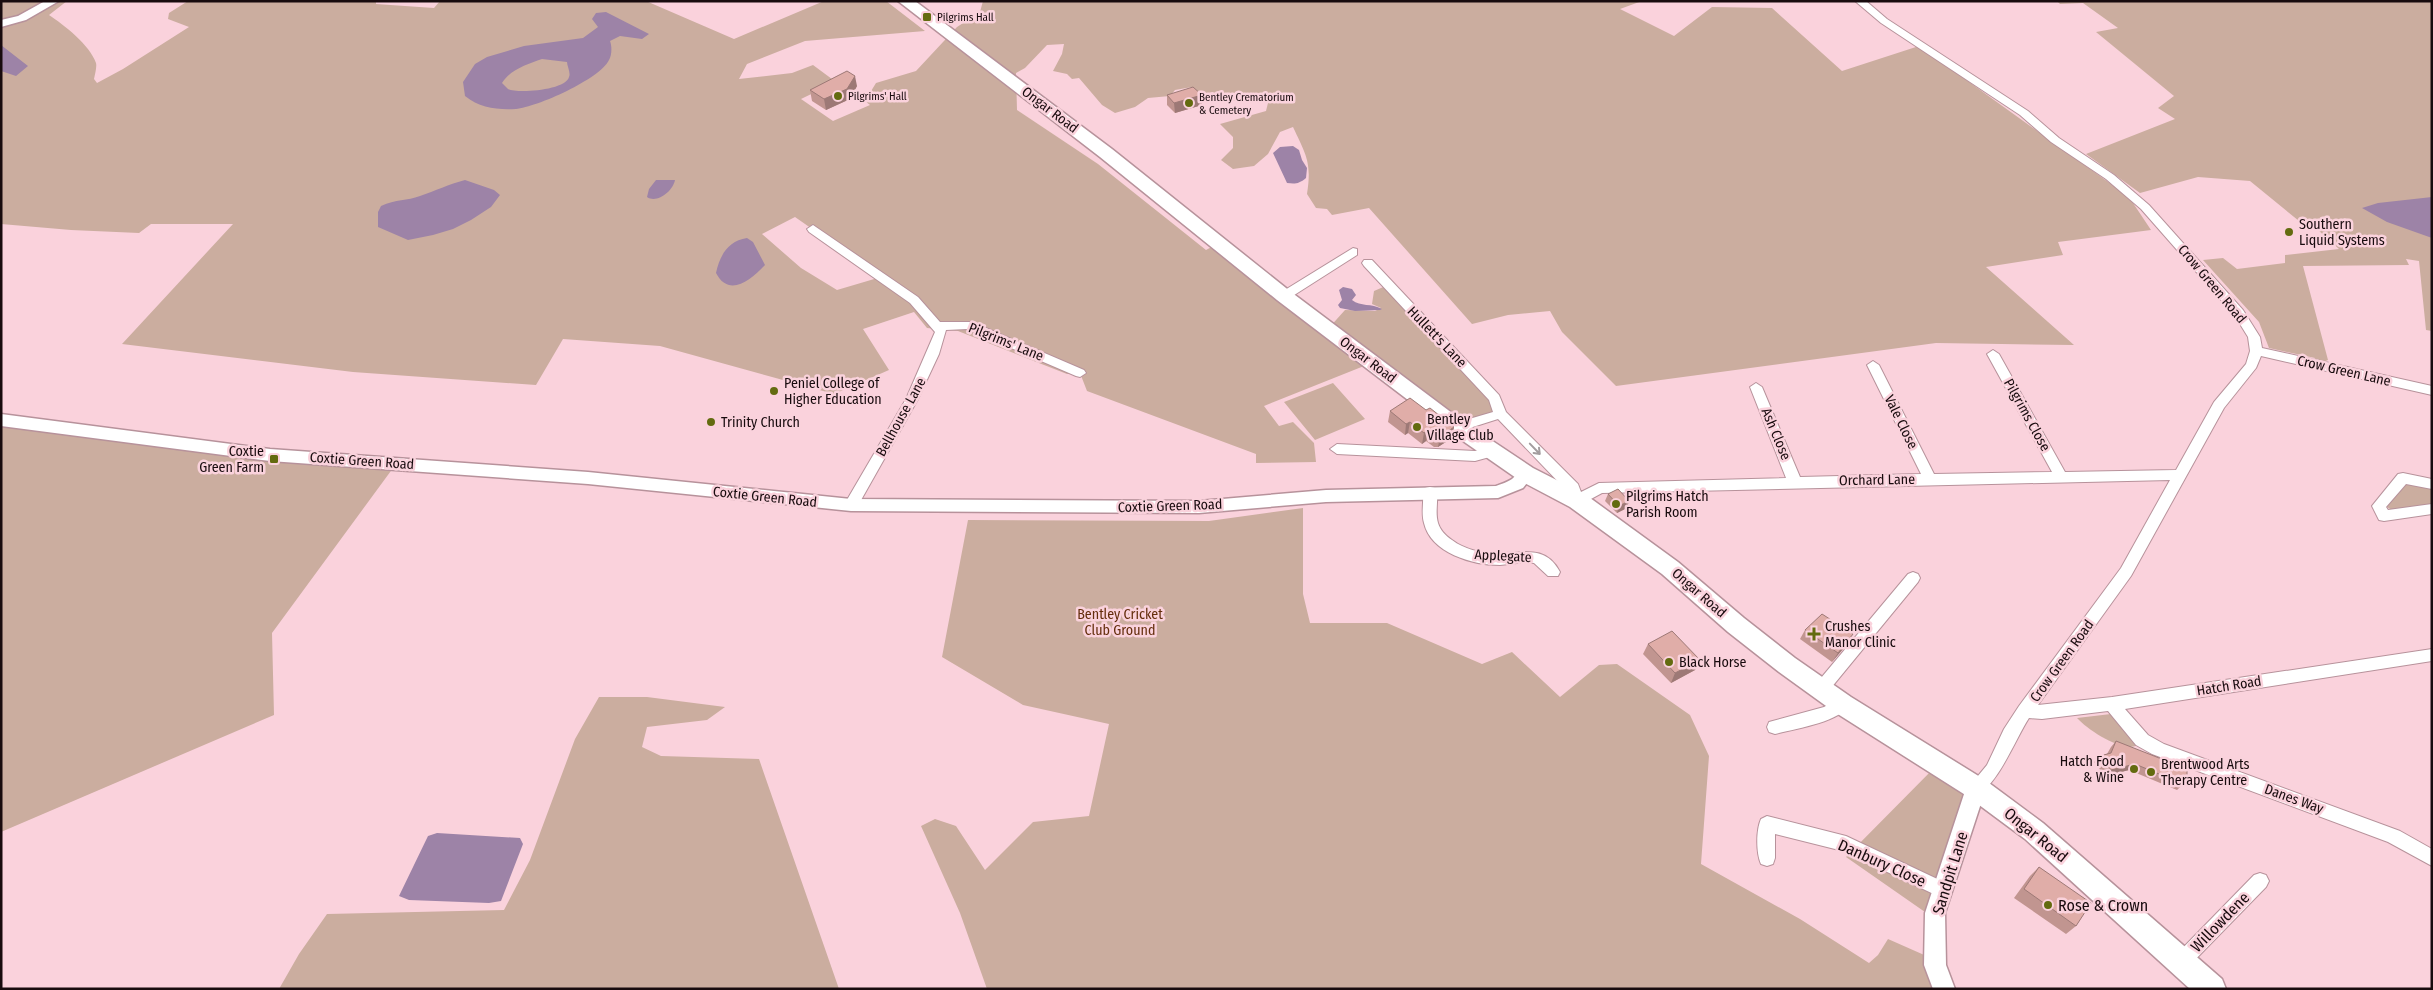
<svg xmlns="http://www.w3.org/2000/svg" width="2433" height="990" viewBox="0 0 2433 990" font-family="'Fira Sans Condensed',sans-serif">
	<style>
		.green { fill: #cbad9f; fill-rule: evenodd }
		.water { fill: #9d83a7; fill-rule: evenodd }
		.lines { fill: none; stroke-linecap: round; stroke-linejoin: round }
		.minor-casing { stroke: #b7929b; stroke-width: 2 }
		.tertiary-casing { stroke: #b7929b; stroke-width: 3 }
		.primary-casing { stroke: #b7929b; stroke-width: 3 }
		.minor { fill: #fff; fill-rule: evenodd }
		.tertiary { fill: #fff; fill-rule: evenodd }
		.primary { fill: #fff; fill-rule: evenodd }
		.wall { fill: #c19590 }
		.shaded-wall { fill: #9d7976 }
		.building { fill: #e0ada8; stroke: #9d7976 }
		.oneway { stroke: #a39d9f }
		.poi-dot { fill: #636b0f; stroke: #fad2dc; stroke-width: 2 }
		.labels { text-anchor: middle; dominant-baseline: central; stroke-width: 5; stroke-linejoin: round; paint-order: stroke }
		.far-poi-label { font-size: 11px; fill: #180b0e; stroke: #fad2dc; text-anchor: start }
		.street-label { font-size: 14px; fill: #180b0e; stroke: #fad2dc }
		.poi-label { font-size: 14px; fill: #180b0e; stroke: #fad2dc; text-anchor: start }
		.park-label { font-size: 14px; fill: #642d0c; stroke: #fad2dc }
		.near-street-label { font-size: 16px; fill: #180b0e; stroke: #fad2dc }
		.near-poi-label { font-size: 16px; fill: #180b0e; stroke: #fad2dc; text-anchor: start }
	</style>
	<rect width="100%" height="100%" fill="#fad2dc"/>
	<path class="green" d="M 1,1 L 67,1 L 49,15 C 64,25 90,45 96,63 C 97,67 95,74 94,79 L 97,83 L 123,69 L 189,27 L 168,19 L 169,13 L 188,1 L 376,1 L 376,4 L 434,8 L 440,1 L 646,1 L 734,39 L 824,1 L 886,1 L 925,31 L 805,41 L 747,64 L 739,79 L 792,73 L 813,65 L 836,82 L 801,99 L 833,121 L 870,105 L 865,101 L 876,83 L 916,71 L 957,27 L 980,12 L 983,1 L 1642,1 L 1620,9 L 1674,36 L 1712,7 L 1772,8 L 1842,71 L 1919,46 L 2129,197 L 2151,230 L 2058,242 L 2063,255 L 1986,267 L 2074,345 L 1936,343 L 1616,386 L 1562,332 L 1550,311 L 1508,315 L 1472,324 L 1369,208 L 1332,215 L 1327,209 L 1316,208 L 1307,194 C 1312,162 1306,155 1293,127 L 1280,132 L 1268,154 L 1254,166 L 1233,169 L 1221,160 L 1233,148 L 1233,137 L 1220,124 L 1266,111 L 1268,103 L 1220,100 L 1213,92 L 1199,95 L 1192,87 L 1175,90 L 1170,96 L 1148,98 L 1135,107 L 1115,113 L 1102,105 L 1079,78 L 1072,79 L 1067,74 L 1053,71 L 1062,54 L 1064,44 L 1047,45 L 1025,68 L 1016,73 L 1017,110 L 1098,164 L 1206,250 L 1219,243 L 1328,329 L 1345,310 L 1375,311 L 1381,308 L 1372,304 L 1374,291 L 1388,285 L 1494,398 L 1501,414 L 1457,427 L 1364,366 L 1264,406 L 1279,426 L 1293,422 L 1314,443 L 1316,462 L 1256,463 L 1256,454 L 1087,391 L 1080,373 L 1067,374 L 958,331 L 927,328 L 914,312 L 863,329 L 889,370 L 834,394 L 660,346 L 563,339 L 536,385 L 353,372 L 122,344 L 233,224 L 151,224 L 139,233 L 71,230 L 1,224 ZM 795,217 L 881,277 L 837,290 L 801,268 L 762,234 Z
		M 2057,1 L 2432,1 L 2432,331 L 2426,330 L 2419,261 L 2406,259 L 2409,265 L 2303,266 L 2328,360 L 2317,365 L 2315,358 L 2269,348 L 2259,322 L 2203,260 L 2223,258 L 2237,269 L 2285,263 L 2285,255 L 2339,249 L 2308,221 L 2299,221 L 2250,181 L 2198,177 L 2140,193 L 2086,154 L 2175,119 L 2158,108 L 2174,96 L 2096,32 L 2118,28 L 2083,3 L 2060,4 Z
		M 1333,383 L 1365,419 L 1315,440 L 1284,402 Z
		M 1,420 L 396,464 L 272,633 L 274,715 L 1,832 Z
		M 2406,481 L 2432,486 L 2432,504 L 2392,510 L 2385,506 Z
		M 1303,508 L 1303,594 L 1310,623 L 1387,623 L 1482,664 L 1512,652 L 1560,697 L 1599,665 L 1617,664 L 1690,715 L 1709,756 L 1701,864 L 1800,919 L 1869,963 L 1878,955 L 1888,939 L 1931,958 L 1944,989 L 987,989 L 960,913 L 921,826 L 935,819 L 956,826 L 985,870 L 1033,822 L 1089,816 L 1109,724 L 1023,705 L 942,657 L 968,520 L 1209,521 Z
		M 599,697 L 647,697 L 725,707 L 707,720 L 647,727 L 642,747 L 661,756 L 759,759 L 839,989 L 279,989 L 299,954 L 327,914 L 504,910 L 530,860 L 575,739 Z
		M 2111,714 L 2138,740 L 2136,746 C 2120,751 2088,730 2077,718 Z
		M 1938,764 L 1976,788 L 1935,919 L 1846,857 Z"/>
	<path class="water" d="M 606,12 L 649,34 L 642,39 L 620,36 L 610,41 C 612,46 612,55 609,60 C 600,79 537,107 516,109 C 497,110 480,108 465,96 L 463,82 L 475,64 L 487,57 L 524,46 L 583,38 L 598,27 L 592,19 L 596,13 ZM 542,59 L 567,62 C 567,66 571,73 569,77 C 566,90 518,94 508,89 C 506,87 504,85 502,83 C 510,70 527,64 542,59 Z
		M 1,45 L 28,66 L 16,76 L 1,71 Z
		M 1293,146 L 1299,150 L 1302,160 L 1307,168 L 1306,178 C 1299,184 1295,184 1287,183 L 1273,153 L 1280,147 Z
		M 465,180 L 494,190 L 500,195 L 491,207 L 471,220 L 453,229 L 433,235 L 408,240 L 378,227 L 378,212 L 381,206 C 396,199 407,201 420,196 C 435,191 449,184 465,180 Z
		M 656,180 L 675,180 C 673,191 657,204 647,197 L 649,189 Z
		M 2432,197 L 2432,238 L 2387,222 L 2362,208 L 2378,203 Z
		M 747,238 L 753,242 L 765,265 C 751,280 729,298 716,273 C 720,255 728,241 747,238 Z
		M 1343,287 L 1352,289 L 1356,295 L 1352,300 C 1361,307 1371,303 1382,309 L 1380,310 L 1355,311 L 1340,308 L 1338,305 L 1342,300 L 1339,290 Z
		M 437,833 L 520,838 L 523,844 L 501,901 L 489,903 L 409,900 L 399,896 L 428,836 Z"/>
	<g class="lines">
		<defs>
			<path id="minor" d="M 1855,1 L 1866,1 L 1887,19 L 2028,111 L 2059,138 L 2114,175 L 2149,205 L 2243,310 L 2260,337 L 2262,348 L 2432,386 L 2432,395 L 2261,356 L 2256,368 L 2224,408 L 2131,576 L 2038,705 L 2112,697 L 2432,649 L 2432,661 L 2125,709 L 2148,735 L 2164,744 L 2400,831 L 2432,849 L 2432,866 L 2388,842 L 2152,754 L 2136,745 L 2108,711 L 2042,719 L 2029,718 C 2016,738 1997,787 1976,795 L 1970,793 L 1968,788 L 1987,765 L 2004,729 L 2019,706 L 2121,568 L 2170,480 L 1602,493 L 1578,506 L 1573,505 L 1567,491 L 1498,419 L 1457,432 L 1452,430 L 1450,427 L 1452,424 L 1493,412 L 1489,400 L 1364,266 L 1362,263 L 1364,260 L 1372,260 L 1499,395 L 1506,412 L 1578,484 L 1581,492 L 1599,483 L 1786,478 L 1750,387 L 1756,383 L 1762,387 L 1800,477 L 1921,474 L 1867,365 L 1873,361 L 1879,365 L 1934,474 L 2052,472 L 1987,354 L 1993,350 L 1999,354 L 2065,472 L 2176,470 L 2214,402 L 2246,364 L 2250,351 L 2248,337 L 2235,316 L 2141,209 L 2106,179 L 2051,142 L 2020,115 L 1881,23 Z
				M 813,225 L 918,297 L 940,322 L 972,322 L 1084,370 L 1086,373 L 1080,377 L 1076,376 L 967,329 L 946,330 L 939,354 L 918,399 L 856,509 L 846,509 L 844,505 L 906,399 L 935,332 L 910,303 L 809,232 L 807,229 Z
				M 1353,248 L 1357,249 L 1357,255 L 1288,299 L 1280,299 L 1278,296 L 1280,293 Z
				M 1337,444 L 1475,451 L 1492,447 L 1499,452 L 1497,455 L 1475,461 L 1337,454 L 1330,449 Z
				M 2403,473 L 2432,479 L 2432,489 L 2406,484 L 2386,507 L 2388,510 L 2432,504 L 2432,514 L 2384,521 L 2379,520 L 2372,506 L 2398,474 Z
				M 1430,487 L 1435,488 L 1437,492 C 1438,502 1435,513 1438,523 C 1440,530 1446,536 1452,540 C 1465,550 1484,554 1500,553 C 1524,553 1546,545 1560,572 L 1558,576 L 1548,576 L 1534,563 C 1523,561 1512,564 1500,565 C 1472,565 1431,553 1424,523 C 1421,513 1424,502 1423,492 L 1425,488 Z
				M 1913,572 L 1918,574 L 1920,578 L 1918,582 L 1826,694 L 1821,696 L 1816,694 L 1813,689 L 1816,684 L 1908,574 Z
				M 1842,697 L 1848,699 L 1850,704 C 1841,722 1794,729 1775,734 L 1769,732 L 1767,727 L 1769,722 L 1824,707 Z
				M 1767,816 L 1846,836 L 1948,884 L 1951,890 L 1948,896 L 1942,898 L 1843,851 L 1775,834 L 1775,858 L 1773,864 L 1767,866 L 1761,864 C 1756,853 1756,830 1761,819 Z
				M 2260,873 L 2266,875 L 2269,881 L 2266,887 L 2186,969 L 2180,972 L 2174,969 L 2171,963 L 2174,957 L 2254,875 Z"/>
			<path id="tertiary" d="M 45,1 L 59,1 L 26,20 L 1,27 L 1,20 L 18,16 Z
				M 1,414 L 270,449 L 588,472 L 851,499 L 1199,501 L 1326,490 L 1496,486 C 1501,484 1508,482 1512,479 C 1520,473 1520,466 1532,470 L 1534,474 L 1523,488 L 1498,498 L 1326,502 L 1199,513 L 851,511 L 588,484 L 270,461 L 1,426 Z
				M 1976,779 L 1983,782 L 1986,788 L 1945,913 L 1946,965 L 1955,989 L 1933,989 L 1924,965 L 1925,913 L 1966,788 L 1969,782 Z"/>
			<path id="primary" d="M 898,1 L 915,1 L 1112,149 L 1291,292 L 1464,422 L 1533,468 L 1586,495 L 1678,562 L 1744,618 L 1795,658 L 1851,697 L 1985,780 L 2043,823 L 2222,979 L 2226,989 L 2190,989 L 2025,839 L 1967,796 L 1833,711 L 1779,672 L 1728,632 L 1662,574 L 1570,507 L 1519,480 L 1450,432 L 1277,300 L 1100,157 Z"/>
		</defs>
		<use href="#minor" class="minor-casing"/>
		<use href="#tertiary" class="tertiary-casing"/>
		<use href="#primary" class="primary-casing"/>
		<use href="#minor" class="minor"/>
		<use href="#tertiary" class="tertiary"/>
		<use href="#primary" class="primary"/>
	</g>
	<path class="wall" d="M 857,86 L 850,99 L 826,110 L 812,101 L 810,90 Z
		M 1167,95 L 1202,95 L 1202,105 L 1175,113 L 1167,105 Z
		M 1426,410 L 1454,427 L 1452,438 L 1438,447 L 1434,447 L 1426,441 L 1422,444 L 1408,433 L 1405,435 L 1388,422 L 1390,411 Z
		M 1608,494 L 1629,501 L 1627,508 L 1617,513 L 1605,501 Z
		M 1805,630 L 1848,643 L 1832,662 L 1800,639 Z
		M 1648,644 L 1700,660 L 1695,670 L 1671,683 L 1643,654 Z
		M 2116,741 L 2187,780 L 2177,790 L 2129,770 L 2105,776 L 2094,762 L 2100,756 L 2107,754 L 2111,747 Z
		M 2039,867 L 2076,926 L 2066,934 L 2014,898 L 2030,876 Z"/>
	<path class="shaded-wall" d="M 855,76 L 857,86 L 850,99 L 826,110 L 824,99 Z
		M 1202,95 L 1202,105 L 1175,113 L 1174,103 Z
		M 1410,422 L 1408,433 L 1405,435 L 1406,424 Z
		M 1454,427 L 1452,438 L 1438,447 L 1440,437 Z
		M 1428,430 L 1426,441 L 1422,444 L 1424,433 Z
		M 1629,501 L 1627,508 L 1617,513 L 1619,506 Z
		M 1853,634 L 1848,643 L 1832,662 L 1838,653 Z
		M 1700,660 L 1695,670 L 1671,683 L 1675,673 Z
		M 2135,764 L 2129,770 L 2105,776 L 2111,770 Z"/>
	<path class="building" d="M 847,71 L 855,76 L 847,89 L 824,99 L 810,90 Z
		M 1193,87 L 1202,95 L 1174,103 L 1167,95 Z
		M 1410,398 L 1426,410 L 1430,408 L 1454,427 L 1440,437 L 1436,436 L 1428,430 L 1424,433 L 1410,422 L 1406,424 L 1390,411 Z
		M 1618,489 L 1629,501 L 1619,506 L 1608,494 Z
		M 1822,614 L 1853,634 L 1838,653 L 1805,630 Z
		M 1672,631 L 1700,660 L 1675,673 L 1648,644 Z
		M 2116,741 L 2187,769 L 2187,780 L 2183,778 L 2183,784 L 2135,764 L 2111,770 L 2100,756 L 2111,753 Z
		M 2039,867 L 2091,903 L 2076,926 L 2024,889 Z"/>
	<defs><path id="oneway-shaft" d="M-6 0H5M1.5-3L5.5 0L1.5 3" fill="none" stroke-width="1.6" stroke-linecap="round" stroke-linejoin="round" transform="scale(1.25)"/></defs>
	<use class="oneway" href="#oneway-shaft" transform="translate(1535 449) rotate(46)"/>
	<g class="poi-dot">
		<rect x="922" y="12" width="10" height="10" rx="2.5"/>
		<circle cx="838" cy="96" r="5"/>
		<circle cx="1189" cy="103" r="5"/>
		<circle cx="2289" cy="232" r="5"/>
		<circle cx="774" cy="391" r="5"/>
		<circle cx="711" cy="422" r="5"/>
		<circle cx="1417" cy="427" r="5"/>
		<rect x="269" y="454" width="10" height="10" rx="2.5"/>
		<circle cx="1616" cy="504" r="5"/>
		<path d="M1811.5 626.5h5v5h5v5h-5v5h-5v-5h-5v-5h5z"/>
		<circle cx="1669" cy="662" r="5"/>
		<circle cx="2134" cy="769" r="5"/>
		<circle cx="2151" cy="772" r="5"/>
		<circle cx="2048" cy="905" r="5"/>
	</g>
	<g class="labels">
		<g class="far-poi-label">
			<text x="937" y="17">Pilgrims Hall</text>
			<text x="848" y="96">Pilgrims' Hall</text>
			<text x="1199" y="97">Bentley Crematorium<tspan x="1199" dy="13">&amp; Cemetery</tspan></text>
		</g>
		<g class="street-label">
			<text transform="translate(1050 110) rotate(37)">Ongar Road</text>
			<text transform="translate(2212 284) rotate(50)">Crow Green Road</text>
			<text transform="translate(1437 337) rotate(46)">Hullett's Lane</text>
			<text transform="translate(1006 342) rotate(22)">Pilgrims' Lane</text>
			<text transform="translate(1368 360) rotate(37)">Ongar Road</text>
			<text transform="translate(2344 371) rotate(13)">Crow Green Lane</text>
			<text transform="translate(2027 415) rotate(61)">Pilgrims Close</text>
			<text transform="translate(901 417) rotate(-61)">Bellhouse Lane</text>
			<text transform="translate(1901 422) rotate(64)">Vale Close</text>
			<text transform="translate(1776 434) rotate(67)">Ash Close</text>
			<text transform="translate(362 461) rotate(4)">Coxtie Green Road</text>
			<text transform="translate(1877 480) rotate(-1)">Orchard Lane</text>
			<text transform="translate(765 497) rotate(6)">Coxtie Green Road</text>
			<text transform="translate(1170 506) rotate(-2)">Coxtie Green Road</text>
			<text transform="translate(1503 556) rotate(3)">Applegate</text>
			<text transform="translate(1699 593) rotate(41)">Ongar Road</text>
			<text transform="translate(2062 661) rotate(-54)">Crow Green Road</text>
			<text transform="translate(2229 686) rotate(-9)">Hatch Road</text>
			<text transform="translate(2294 799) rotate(20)">Danes Way</text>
		</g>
		<g class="poi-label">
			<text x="2299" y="224">Southern<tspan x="2299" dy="16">Liquid Systems</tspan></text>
			<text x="784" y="383">Peniel College of<tspan x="784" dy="16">Higher Education</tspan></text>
			<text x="1427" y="419">Bentley<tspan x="1427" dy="16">Village Club</tspan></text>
			<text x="721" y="422">Trinity Church</text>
			<text x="264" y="451" text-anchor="end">Coxtie<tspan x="264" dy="16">Green Farm</tspan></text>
			<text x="1626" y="496">Pilgrims Hatch<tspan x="1626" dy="16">Parish Room</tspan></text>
			<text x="1825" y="626">Crushes<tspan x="1825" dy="16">Manor Clinic</tspan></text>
			<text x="1679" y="662">Black Horse</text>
			<text x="2124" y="761" text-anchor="end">Hatch Food<tspan x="2124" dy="16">&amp; Wine</tspan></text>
			<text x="2161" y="764">Brentwood Arts<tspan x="2161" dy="16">Therapy Centre</tspan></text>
		</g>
		<g class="park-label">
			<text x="1120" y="614">Bentley Cricket<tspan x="1120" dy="16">Club Ground</tspan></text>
		</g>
		<g class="near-street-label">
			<text transform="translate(2036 835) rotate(39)">Ongar Road</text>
			<text transform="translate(1882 863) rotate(24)">Danbury Close</text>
			<text transform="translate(1950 873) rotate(-73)">Sandpit Lane</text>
			<text transform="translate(2220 922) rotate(-46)">Willowdene</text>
		</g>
		<g class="near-poi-label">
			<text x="2058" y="905">Rose &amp; Crown</text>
		</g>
	</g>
	<rect width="2433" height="990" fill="none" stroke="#180b0e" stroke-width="5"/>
</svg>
